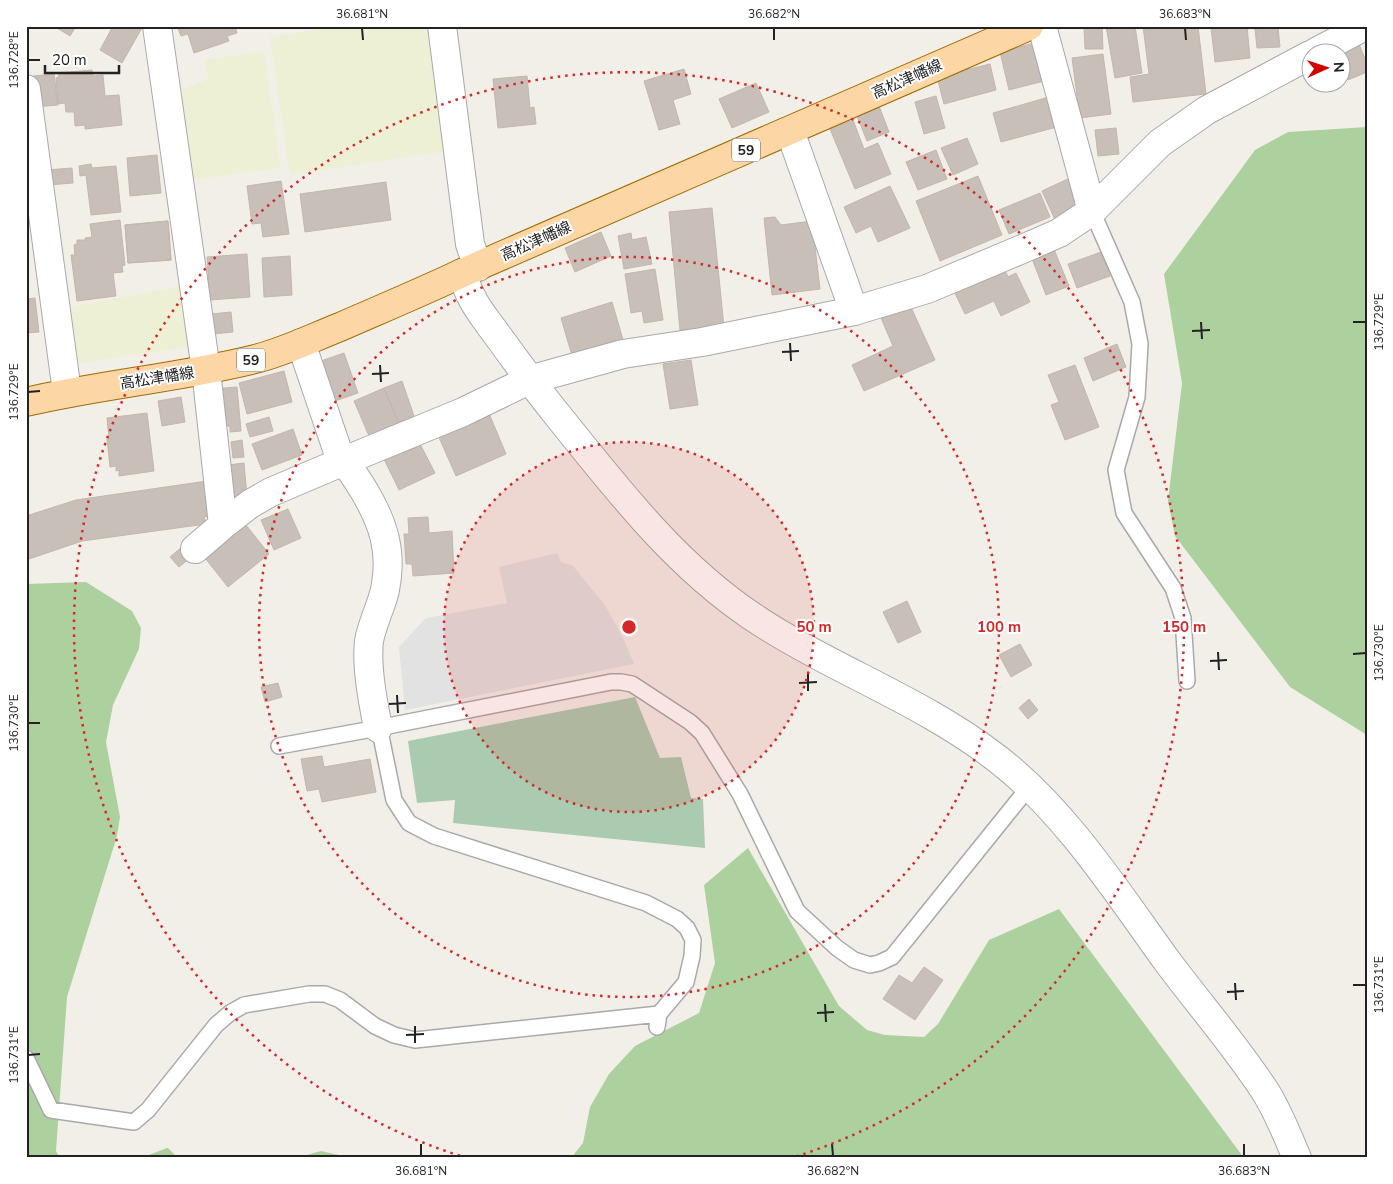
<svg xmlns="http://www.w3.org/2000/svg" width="1393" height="1184" viewBox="0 0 1393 1184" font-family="'Nunito Sans','Noto Sans JP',sans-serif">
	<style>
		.farmland { fill: #eef0d5 }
		.forest { fill: #add19e }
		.cemetery { fill: #aacbaf }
		.parking { fill: #e2e2e2 }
		.building { fill: #c7bfb8; stroke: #c4b6ab }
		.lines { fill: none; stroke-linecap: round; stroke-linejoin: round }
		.service-casing { stroke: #a9a9a9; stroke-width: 18 }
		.minor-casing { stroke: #a9a9a9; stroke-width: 30 }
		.tertiary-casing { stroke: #a9a9a9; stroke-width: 30 }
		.primary-casing { stroke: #a06b00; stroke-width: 30 }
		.service { stroke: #fff; stroke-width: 15 }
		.minor { stroke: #fff; stroke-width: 28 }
		.tertiary { stroke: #fff; stroke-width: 28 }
		.primary { stroke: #fcd6a4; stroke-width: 28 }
		.ticks { fill: none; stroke: #222; stroke-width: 2 }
		.ring { fill: none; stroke: #d62828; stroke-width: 2.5; stroke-dasharray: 2.5 5 }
		.labels { text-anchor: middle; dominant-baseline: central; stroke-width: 4; stroke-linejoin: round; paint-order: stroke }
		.shield { fill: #fff; stroke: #646464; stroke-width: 1 }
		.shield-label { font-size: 14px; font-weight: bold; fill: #222 }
		.street-label { font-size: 15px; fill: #222; stroke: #fff }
		.centre { fill: #d62828; stroke: #fff; stroke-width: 2.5 }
		.ring-label { font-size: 15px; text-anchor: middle; font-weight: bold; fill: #d62828; stroke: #fff; stroke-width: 4; stroke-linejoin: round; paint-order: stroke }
		.neatline { fill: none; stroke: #222; stroke-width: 2 }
		.ticks-label { font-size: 12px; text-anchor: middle; fill: #222 }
	</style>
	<rect width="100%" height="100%" fill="#f2efe9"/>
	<path class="farmland" d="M 342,26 L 430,26 L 449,151 L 290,175 L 270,37 Z
		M 264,51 L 281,168 L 188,180 L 176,92 L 208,79 L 205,60 Z
		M 183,286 L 188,347 L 75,364 L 63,308 Z"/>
	<path class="forest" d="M 1367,127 L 1367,735 L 1290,687 L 1175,536 L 1168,501 L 1182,383 L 1164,274 L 1255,150 L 1288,132 Z
		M 86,582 L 132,611 L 141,628 L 139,649 L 113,705 L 106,742 L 120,817 L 117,836 L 67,997 L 56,1151 L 60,1158 L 26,1158 L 26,584 Z
		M 748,848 L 839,1006 L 867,1030 L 885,1035 L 924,1037 L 938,1024 L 989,940 L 1059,909 L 1244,1158 L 571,1158 L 583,1143 L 590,1107 L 609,1074 L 635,1046 L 699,1013 L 715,963 L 704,885 Z
		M 168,1148 L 178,1158 L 141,1158 L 167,1148 Z
		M 321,1151 L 339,1155 L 343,1158 L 296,1158 Z"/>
	<path class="cemetery" d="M 635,697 L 660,758 L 681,757 L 691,798 L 703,799 L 705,848 L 453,823 L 455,800 L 417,803 L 408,741 Z"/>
	<path class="parking" d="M 557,553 L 561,562 L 573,566 L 605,605 L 624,640 L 634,664 L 405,710 L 399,647 L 426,618 L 507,603 L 499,567 Z"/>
	<path class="building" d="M 54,26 L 76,26 L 70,36 Z
		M 113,26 L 143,26 L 122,63 L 100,50 Z
		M 177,26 L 235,26 L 237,33 L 227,36 L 229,41 L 194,53 L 188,34 L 181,36 Z
		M 1102,26 L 1103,49 L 1085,49 L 1084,27 Z
		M 1106,26 L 1135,26 L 1142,73 L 1115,78 Z
		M 1143,26 L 1198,26 L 1206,94 L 1133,102 L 1130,77 L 1149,74 Z
		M 1230,26 L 1247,26 L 1250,58 L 1215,62 L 1211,28 Z
		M 1278,27 L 1280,47 L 1257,48 L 1255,29 Z
		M 1038,42 L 1048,80 L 1009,90 L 1000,52 Z
		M 1359,44 L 1367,64 L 1367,72 L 1348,80 L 1340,62 L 1340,52 Z
		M 1103,54 L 1111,114 L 1080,118 L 1072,58 Z
		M 990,64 L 996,90 L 944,104 L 937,77 Z
		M 684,69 L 691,94 L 673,100 L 680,124 L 659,130 L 644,81 Z
		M 92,70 L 93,76 L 103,75 L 105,96 L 119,95 L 122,125 L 85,129 L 85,125 L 75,126 L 74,112 L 66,112 L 65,103 L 58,104 L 56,78 L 59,77 L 58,73 Z
		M 54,74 L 58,105 L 36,107 L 33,76 Z
		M 527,76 L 530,108 L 534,107 L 536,124 L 498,128 L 493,79 Z
		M 1312,82 L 1324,82 L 1314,87 Z
		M 756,83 L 769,112 L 732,128 L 719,99 Z
		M 936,96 L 945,128 L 924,134 L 915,102 Z
		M 1049,97 L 1057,127 L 1001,142 L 993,113 Z
		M 879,106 L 889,132 L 867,141 L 857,116 Z
		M 853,120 L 864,149 L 878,143 L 891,174 L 855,189 L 830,129 Z
		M 1116,128 L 1119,154 L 1098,156 L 1095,130 Z
		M 967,138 L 978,164 L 953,175 L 941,148 Z
		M 936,150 L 947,179 L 918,190 L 906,162 Z
		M 157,155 L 161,193 L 130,196 L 127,158 Z
		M 91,164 L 92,168 L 116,166 L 121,212 L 91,215 L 86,175 L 80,176 L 79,166 Z
		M 72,168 L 73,183 L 48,185 L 47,170 Z
		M 978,176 L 1002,235 L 940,261 L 916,201 Z
		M 1070,178 L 1084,209 L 1056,222 L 1042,191 Z
		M 281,181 L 289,234 L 263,237 L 261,223 L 252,224 L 247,186 Z
		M 386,182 L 391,220 L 305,232 L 300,194 Z
		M 890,186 L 910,228 L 878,242 L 871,226 L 856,233 L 844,207 Z
		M 1040,193 L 1050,217 L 1009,234 L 999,210 Z
		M 712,208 L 724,327 L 680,331 L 669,212 Z
		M 775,217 L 781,225 L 812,221 L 820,289 L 772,295 L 764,218 Z
		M 120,220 L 125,265 L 122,266 L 123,272 L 113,273 L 116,296 L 77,301 L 71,255 L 75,255 L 74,245 L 77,244 L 77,240 L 85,240 L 85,238 L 92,237 L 90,224 Z
		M 168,221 L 171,260 L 128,263 L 125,225 Z
		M 168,221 L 171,260 L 128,263 L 125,225 Z
		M 601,232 L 611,256 L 575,272 L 565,248 Z
		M 631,233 L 632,240 L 646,237 L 652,264 L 624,269 L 618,236 Z
		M 1053,247 L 1069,286 L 1046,295 L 1031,256 Z
		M 1101,252 L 1110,276 L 1077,288 L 1068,264 Z
		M 247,254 L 250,297 L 210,300 L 207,257 Z
		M 290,256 L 292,295 L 264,297 L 262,258 Z
		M 1003,266 L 1008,277 L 1016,273 L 1030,302 L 1001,316 L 994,301 L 965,314 L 953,289 Z
		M 655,269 L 663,320 L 644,323 L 642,311 L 631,313 L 625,274 Z
		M 35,298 L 39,332 L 26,333 L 26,299 Z
		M 612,302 L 624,343 L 573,359 L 561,318 Z
		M 910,305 L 935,360 L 864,391 L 852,365 L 893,346 L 881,318 Z
		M 231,312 L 233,332 L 213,334 L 211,314 Z
		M 1117,344 L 1126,367 L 1093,381 L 1084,358 Z
		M 344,353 L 358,393 L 335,401 L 321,361 Z
		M 691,360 L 698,405 L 670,409 L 663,364 Z
		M 1075,365 L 1099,427 L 1065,440 L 1051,405 L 1059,402 L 1048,375 Z
		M 284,371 L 292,402 L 247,414 L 239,383 Z
		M 402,381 L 414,416 L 399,423 L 384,388 Z
		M 237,387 L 241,431 L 230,432 L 230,426 L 216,427 L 213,389 Z
		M 384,388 L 399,423 L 369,436 L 354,401 Z
		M 181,397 L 185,422 L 162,426 L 158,401 Z
		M 488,411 L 506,454 L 456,476 L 437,433 Z
		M 147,413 L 154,471 L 119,476 L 119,470 L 116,471 L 116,466 L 110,467 L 107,439 L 109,439 L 107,418 Z
		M 269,417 L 273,431 L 250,437 L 246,424 Z
		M 293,429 L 302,455 L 262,470 L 252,444 Z
		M 242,440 L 244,457 L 233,458 L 231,442 Z
		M 419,442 L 435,473 L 399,490 L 384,459 Z
		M 244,463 L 247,497 L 226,499 L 220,466 Z
		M 207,481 L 212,516 L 204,517 L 206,524 L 82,541 L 26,560 L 26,516 L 76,500 Z
		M 288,509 L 301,538 L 274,550 L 261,520 Z
		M 428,517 L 429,533 L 452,531 L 454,573 L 413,576 L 412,564 L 406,564 L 404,534 L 409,534 L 408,518 Z
		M 246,525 L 269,554 L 228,587 L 205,558 Z
		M 182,547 L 191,557 L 179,567 L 170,557 Z
		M 907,601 L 921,632 L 898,643 L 883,612 Z
		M 1020,644 L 1032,665 L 1011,677 L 999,655 Z
		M 278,683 L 282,697 L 265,702 L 261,687 Z
		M 1029,699 L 1038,710 L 1028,719 L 1019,708 Z
		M 322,756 L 324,767 L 370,759 L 376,792 L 322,802 L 319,789 L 307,791 L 301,759 Z
		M 924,967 L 943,980 L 915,1020 L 883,999 L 899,975 L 912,983 Z"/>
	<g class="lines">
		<defs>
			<path id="service" d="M 1092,211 L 1132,302 L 1140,344 L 1137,397 L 1116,470 L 1124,513 L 1173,588 L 1183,618 L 1187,681
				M 378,728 L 382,741 L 394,800 L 409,823 L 434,836 L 646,903 L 677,919 L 687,928 L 693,940 L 692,956 L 686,982 L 659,1014 L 657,1027
				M 279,746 L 378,728 L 611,682 L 621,682 L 632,684 L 690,722 L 702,733 L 740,794 L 797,911 L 837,948 L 854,960 L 870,965 L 879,963 L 892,957 L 1029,787
				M 26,1058 L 51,1110 L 134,1122 L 148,1110 L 216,1025 L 230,1013 L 244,1005 L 309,994 L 325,994 L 340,1000 L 375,1026 L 394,1035 L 415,1040 L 659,1014"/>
			<path id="minor" d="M 157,26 L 206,370 L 223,525
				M 442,26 L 470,244 L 478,267
				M 1042,26 L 1092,211
				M 1316,52 L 1365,26
				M 26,89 L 67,392
				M 790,131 L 854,311
				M 301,343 L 339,455 C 348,465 355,476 363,489 C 383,522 393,551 385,590 C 381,607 372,624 369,641 C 366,667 373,702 378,728
				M 195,549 L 223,525 L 250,504 L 271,492 L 344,461 L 463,412 L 529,380 L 623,354 L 702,342 L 854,311 L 927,289 L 1020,250 L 1059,233 L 1092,211 L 1160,143 L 1207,110 L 1310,55"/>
			<path id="tertiary" d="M 462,273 C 465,281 467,289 471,296 C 477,309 487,321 495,332 C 516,361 536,389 559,417 C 617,489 675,565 753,617 C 831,669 921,700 995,757 C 1064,809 1117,892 1167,961 C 1199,1004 1235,1045 1265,1091 C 1278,1111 1287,1135 1297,1158"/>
			<path id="primary" d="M 26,402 C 102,384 179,378 255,359 C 284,352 312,338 340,327 C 381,309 422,292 462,273 L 1029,26"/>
		</defs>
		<use href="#service" class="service-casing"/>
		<use href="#minor" class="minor-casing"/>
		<use href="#tertiary" class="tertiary-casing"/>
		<use href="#primary" class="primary-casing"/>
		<use href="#service" class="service"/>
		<use href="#minor" class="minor"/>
		<use href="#tertiary" class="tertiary"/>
		<use href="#primary" class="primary"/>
	</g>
	<path class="ticks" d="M 362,28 L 363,40M 774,28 L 774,40M 1185,28 L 1186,40M 28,60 L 40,60M 1201,322 L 1202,339M 1353,322 L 1366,322M 1192,331 L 1210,330M 790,343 L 791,361M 782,352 L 799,351M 380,365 L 381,382M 372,374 L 389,373M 28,392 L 40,391M 1218,652 L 1219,670M 1353,654 L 1366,653M 1210,661 L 1227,660M 808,674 L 808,691M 799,683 L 817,682M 397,695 L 398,713M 389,704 L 406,703M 28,723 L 40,723M 1235,983 L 1236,1000M 1353,985 L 1366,985M 1227,992 L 1244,991M 825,1004 L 826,1022M 817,1013 L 834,1012M 415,1026 L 415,1043M 406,1035 L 424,1034M 28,1055 L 40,1054M 421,1144 L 421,1156M 832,1144 L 833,1156M 1244,1144 L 1244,1156"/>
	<circle cx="629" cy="627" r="185" fill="#d62828" fill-opacity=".12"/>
	<g class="ring">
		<circle cx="629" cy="627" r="185"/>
		<circle cx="629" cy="627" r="370"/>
		<path d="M467 1158A555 555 0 1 1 791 1158"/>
	</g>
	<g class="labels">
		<g class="shield">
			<rect x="732" y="138.5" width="28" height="23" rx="4"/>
			<rect x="237" y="348.5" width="28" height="23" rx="4"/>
		</g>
		<g class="shield-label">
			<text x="746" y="150">59</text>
			<text x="251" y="360">59</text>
		</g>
		<g class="street-label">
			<text transform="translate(907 79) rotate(-24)">高松津幡線</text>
			<text transform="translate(536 241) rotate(-24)">高松津幡線</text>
			<text transform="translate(157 378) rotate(-9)">高松津幡線</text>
		</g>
	</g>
	<circle cx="629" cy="627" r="8" class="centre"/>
	<g class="ring-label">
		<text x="814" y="632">50 m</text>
		<text x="999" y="632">100 m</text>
		<text x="1184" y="632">150 m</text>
	</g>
	<rect width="1393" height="1184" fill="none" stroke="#ffffff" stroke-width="55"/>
	<g transform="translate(1326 68) rotate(87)"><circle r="24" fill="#ffffff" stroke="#a7a7a7"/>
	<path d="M0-4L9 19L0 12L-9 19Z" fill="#d40000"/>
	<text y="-8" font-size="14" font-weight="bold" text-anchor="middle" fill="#222222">N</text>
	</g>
	<path d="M45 65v8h74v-8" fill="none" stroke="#222222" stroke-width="2.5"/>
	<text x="52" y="65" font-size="15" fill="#222222" stroke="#ffffff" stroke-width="4" paint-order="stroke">20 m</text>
	<rect x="28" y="28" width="1338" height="1128" class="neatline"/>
	<g class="ticks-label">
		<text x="362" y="18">36.681°N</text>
		<text x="774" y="18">36.682°N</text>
		<text x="1185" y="18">36.683°N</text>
		<text transform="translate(14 60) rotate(-90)" y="4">136.728°E</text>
		<text transform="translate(1379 322) rotate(-90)" y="4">136.729°E</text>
		<text transform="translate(14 392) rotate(-90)" y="4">136.729°E</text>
		<text transform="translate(1379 653) rotate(-90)" y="4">136.730°E</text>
		<text transform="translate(14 723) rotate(-90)" y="4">136.730°E</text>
		<text transform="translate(1379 985) rotate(-90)" y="4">136.731°E</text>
		<text transform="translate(14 1055) rotate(-90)" y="4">136.731°E</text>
		<text x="421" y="1175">36.681°N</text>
		<text x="833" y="1175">36.682°N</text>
		<text x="1244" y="1175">36.683°N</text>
	</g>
</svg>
